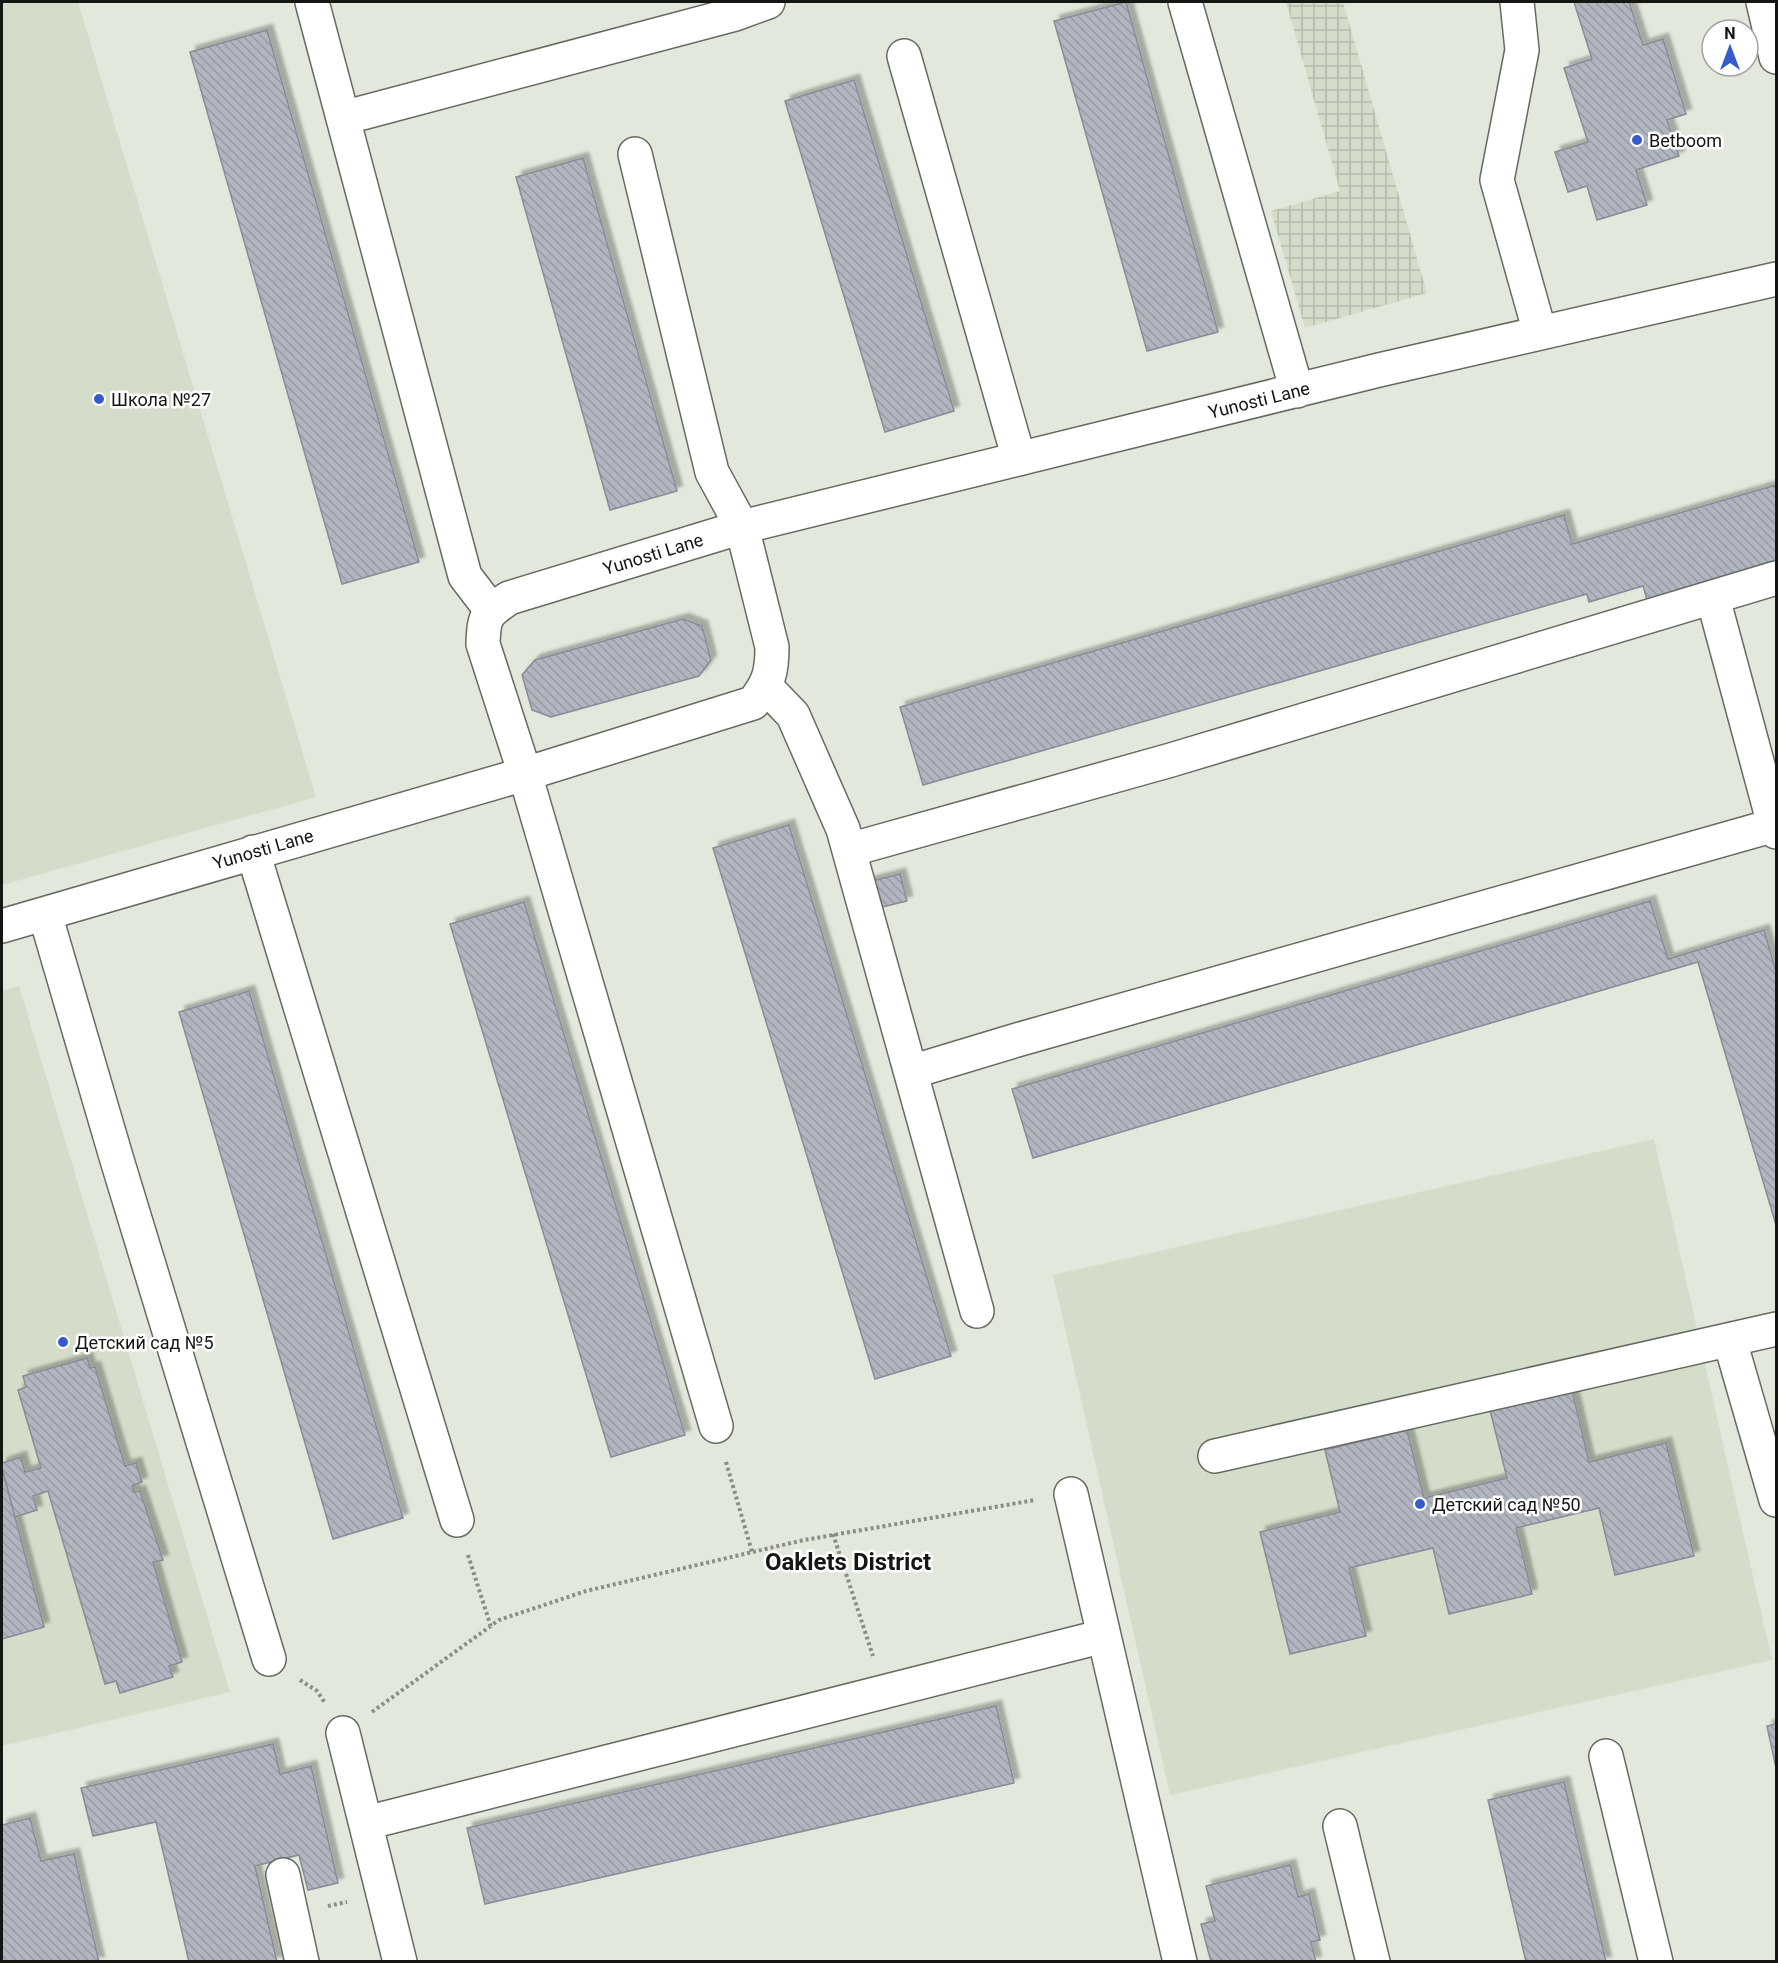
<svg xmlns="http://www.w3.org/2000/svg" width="1778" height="1963" viewBox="0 0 1778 1963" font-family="Roboto,sans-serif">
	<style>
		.built { fill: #d4ddca }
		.industrial { fill: url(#industrial-grid) }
		.building { fill: url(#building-back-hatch); stroke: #878c96; stroke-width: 1.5; filter: url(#shadow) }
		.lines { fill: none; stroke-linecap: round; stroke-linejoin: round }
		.minor-casing { stroke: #666b61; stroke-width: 36 }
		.path { stroke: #8a8e85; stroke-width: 4; stroke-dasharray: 3 3; stroke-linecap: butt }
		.minor { stroke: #fff; stroke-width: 33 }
		.poi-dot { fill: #355bcc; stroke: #fff; stroke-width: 2 }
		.labels { text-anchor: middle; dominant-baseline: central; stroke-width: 5; stroke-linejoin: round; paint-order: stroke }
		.poi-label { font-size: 18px; fill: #141612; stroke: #fff; text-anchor: start }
		.street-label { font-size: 18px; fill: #141612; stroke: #fff }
		.district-label { font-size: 24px; font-weight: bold; fill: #141612; stroke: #fff }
	</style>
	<defs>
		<pattern id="industrial-grid" width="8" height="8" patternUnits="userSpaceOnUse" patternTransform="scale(1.5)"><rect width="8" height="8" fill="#d4ddca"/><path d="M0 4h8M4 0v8" fill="none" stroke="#b5bdac"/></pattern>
		<pattern id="building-back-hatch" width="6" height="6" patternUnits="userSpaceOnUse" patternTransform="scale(1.5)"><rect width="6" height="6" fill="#b0b5c0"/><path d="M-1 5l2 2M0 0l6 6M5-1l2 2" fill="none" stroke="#969ba4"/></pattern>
		<filter id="shadow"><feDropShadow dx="5.5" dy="-5.5" stdDeviation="1.5" flood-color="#0004"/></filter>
	</defs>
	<rect width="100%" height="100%" fill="#e2e8dc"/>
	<path class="built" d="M 2,2 L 78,2 L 316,797 L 2,885 Z
		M 19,986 L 230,1692 L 2,1746 L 2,991 Z
		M 1654,1139 L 1772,1660 L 1170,1795 L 1053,1275 Z"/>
	<path class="industrial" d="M 1286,2 L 1343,2 L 1427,293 L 1305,328 L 1271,211 L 1340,191 Z"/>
	<path class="building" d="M 1126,2 L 1218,332 L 1147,351 L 1054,21 Z
		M 1574,2 L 1629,2 L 1643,45 L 1663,39 L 1686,114 L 1667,120 L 1679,156 L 1636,170 L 1647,205 L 1597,220 L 1587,186 L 1568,192 L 1555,152 L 1588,142 L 1564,68 L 1592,59 Z
		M 267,30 L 419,562 L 342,584 L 190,52 Z
		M 854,80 L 954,411 L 885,432 L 785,101 Z
		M 583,158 L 677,491 L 610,510 L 516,177 Z
		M 1776,485 L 1776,566 L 1648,603 L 1643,586 L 1589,602 L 1587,594 L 923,785 L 900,707 L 1564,515 L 1572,544 Z
		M 683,619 L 702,626 L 711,660 L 699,676 L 551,717 L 532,710 L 522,675 L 535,660 Z
		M 789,825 L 951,1356 L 875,1379 L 713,848 Z
		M 900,874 L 907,901 L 870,910 L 864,883 Z
		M 1650,901 L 1668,959 L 1764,930 L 1776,972 L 1776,1225 L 1698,962 L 1033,1158 L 1012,1089 Z
		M 524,902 L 685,1435 L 611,1457 L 450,924 Z
		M 249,991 L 403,1518 L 333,1539 L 179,1012 Z
		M 87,1358 L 90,1368 L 95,1367 L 125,1466 L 136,1463 L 142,1482 L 132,1486 L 134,1492 L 140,1491 L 163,1560 L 153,1562 L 182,1662 L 169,1666 L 173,1677 L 120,1693 L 116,1681 L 105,1684 L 48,1491 L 33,1496 L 37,1510 L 15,1517 L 2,1468 L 2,1463 L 21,1457 L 25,1472 L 41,1468 L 18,1390 L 26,1387 L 23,1376 Z
		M 1572,1390 L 1589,1462 L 1666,1443 L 1694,1556 L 1615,1575 L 1599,1508 L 1516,1528 L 1532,1594 L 1449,1614 L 1433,1548 L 1349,1568 L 1366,1636 L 1290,1654 L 1260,1532 L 1340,1512 L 1325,1450 L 1407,1430 L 1424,1498 L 1507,1478 L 1490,1410 Z
		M 2,1468 L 44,1627 L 2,1639 Z
		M 996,1706 L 1014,1783 L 485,1904 L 467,1828 Z
		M 1776,1724 L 1776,1768 L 1767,1726 Z
		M 273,1744 L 280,1774 L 311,1766 L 338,1883 L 308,1890 L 299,1855 L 255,1866 L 277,1962 L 189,1962 L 156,1822 L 93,1836 L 81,1788 Z
		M 1564,1782 L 1596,1919 L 1606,1962 L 1526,1962 L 1488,1800 Z
		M 30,1818 L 41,1861 L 74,1854 L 99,1962 L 2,1962 L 2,1825 Z
		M 1290,1865 L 1298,1897 L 1309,1894 L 1320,1940 L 1311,1942 L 1316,1962 L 1211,1962 L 1201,1924 L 1215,1921 L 1206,1886 Z"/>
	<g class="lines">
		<defs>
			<path id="minor" d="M 312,2 L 465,576 L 491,610
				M 1185,2 L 1297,391
				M 1517,2 L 1522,50 L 1497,180 L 1540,333
				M 1763,2 L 1776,57
				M 904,56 L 1019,459
				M 343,118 L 735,14 L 768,2
				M 1713,598 L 1776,832
				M 766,687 L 793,715 L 843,829 L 977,1311
				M 849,850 L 1171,760 L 1776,578
				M 253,852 L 457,1520
				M 45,914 L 117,1160 L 269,1659
				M 2,926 L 525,774 L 753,703 C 769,683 772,672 772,647 L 742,527 L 712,472 L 635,154
				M 911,1072 L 1017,1040 L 1775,825
				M 1730,1341 L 1776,1500
				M 716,1426 L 525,774 L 483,644 C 484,615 486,614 509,598 L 742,527 L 1379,370 L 1776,279
				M 1215,1456 L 1776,1329
				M 1071,1494 L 1180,1962
				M 343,1733 L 400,1962
				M 1606,1756 L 1656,1962
				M 366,1823 L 1104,1636
				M 1340,1826 L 1373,1962
				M 283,1875 L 302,1962"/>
		</defs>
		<use href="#minor" class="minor-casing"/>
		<path class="path" d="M 726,1462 L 752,1552
			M 833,1534 L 873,1656
			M 468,1555 L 491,1627
			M 300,1680 L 317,1691 L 325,1703
			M 372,1712 L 499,1620 L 586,1591 L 804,1540 L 1035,1500
			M 328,1906 L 347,1902"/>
		<use href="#minor" class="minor"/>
	</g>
	<g class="poi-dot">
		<circle cx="1637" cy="140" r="6"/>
		<circle cx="99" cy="399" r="6"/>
		<circle cx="63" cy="1342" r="6"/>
		<circle cx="1420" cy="1504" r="6"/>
	</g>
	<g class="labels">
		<g class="poi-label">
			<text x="1649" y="140">Betboom</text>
			<text x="111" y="399">Школа №27</text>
			<text x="75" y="1342">Детский сад №5</text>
			<text x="1432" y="1504">Детский сад №50</text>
		</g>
		<g class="street-label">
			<text transform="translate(1259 400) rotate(-14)">Yunosti Lane</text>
			<text transform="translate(653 554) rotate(-17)">Yunosti Lane</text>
			<text transform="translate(263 849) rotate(-16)">Yunosti Lane</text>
		</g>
		<g class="district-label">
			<text x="848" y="1562">Oaklets District</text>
		</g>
	</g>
	<rect width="1778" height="1963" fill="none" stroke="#141612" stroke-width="6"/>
	<g transform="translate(1730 48)"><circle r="28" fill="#ffffff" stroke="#a1a2a0" stroke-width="1.5"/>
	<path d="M0-4.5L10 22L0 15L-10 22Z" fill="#355bcc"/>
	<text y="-9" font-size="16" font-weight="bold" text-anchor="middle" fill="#141612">N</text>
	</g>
</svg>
